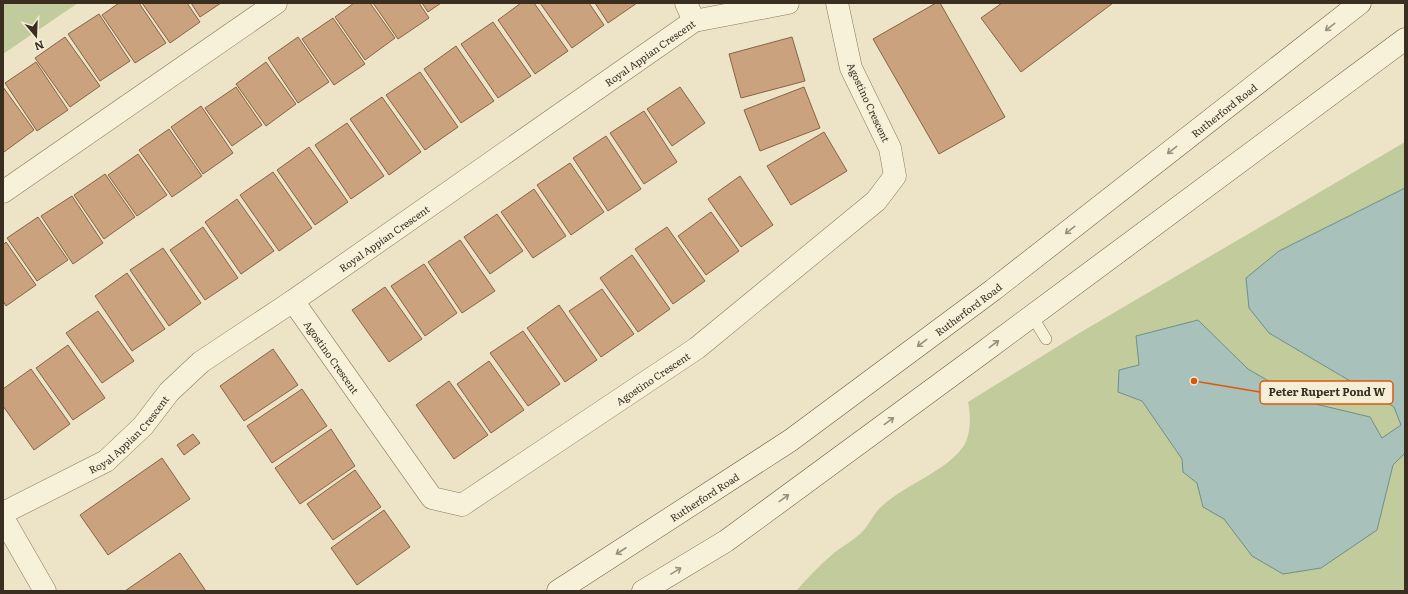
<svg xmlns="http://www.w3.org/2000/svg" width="1408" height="594" viewBox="0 0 1408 594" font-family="Literata,serif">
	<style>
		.green { fill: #c2cb9b }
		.water { fill: #a8c1bb; stroke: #6e8f8a }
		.building { fill: #caa37e; stroke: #876343 }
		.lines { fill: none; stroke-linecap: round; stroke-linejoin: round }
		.service-casing { stroke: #88775d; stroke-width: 12 }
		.minor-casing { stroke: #88775d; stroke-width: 23 }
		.tertiary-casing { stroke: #88775d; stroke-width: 23 }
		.secondary-casing { stroke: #6a5840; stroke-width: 23 }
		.service { stroke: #f8f1da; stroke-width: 11 }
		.minor { stroke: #f8f1da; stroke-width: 22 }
		.tertiary { stroke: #f8f1da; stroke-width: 22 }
		.secondary { stroke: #f8f1da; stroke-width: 22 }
		.oneway { stroke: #98907d }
		.labels { text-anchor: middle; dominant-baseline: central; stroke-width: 3.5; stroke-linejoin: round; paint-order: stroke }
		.street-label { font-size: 10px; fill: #392e20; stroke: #f5eed6 }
		.leader { fill: none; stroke: #df570d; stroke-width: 1.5 }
		.callout-dot { fill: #df570d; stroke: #f5eed6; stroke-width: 1.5 }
		.callout { fill: #f5eed6; stroke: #df570d; stroke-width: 1.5 }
		.callout-label { font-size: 11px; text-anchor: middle; font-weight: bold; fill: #392e20 }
	</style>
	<rect width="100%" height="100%" fill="#ede4c7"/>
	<path class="green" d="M 3,3 L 78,3 L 3,54 Z
		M 1405,142 L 1405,591 L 796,591 C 808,577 821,564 835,552 C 843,546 852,541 860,534 C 869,526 873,514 882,506 C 906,484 945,472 963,447 C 971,435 971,416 968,402 L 1081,332 Z"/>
	<path class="water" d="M 1405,188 L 1405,453 L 1393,465 L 1377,530 L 1321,568 L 1283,574 L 1252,556 L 1224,519 L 1203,507 L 1197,483 L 1183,472 L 1182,459 L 1142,401 L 1118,392 L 1119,370 L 1139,365 L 1136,336 L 1198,320 L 1248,369 L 1303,401 L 1370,417 L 1382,438 L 1401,425 L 1394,407 L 1269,333 L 1249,308 L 1246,278 L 1279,251 Z"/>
	<path class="building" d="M 119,3 L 139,3 L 166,43 L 135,63 L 102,15 Z
		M 142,3 L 187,3 L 200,22 L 170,43 Z
		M 191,3 L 221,3 L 200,17 Z
		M 354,3 L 370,3 L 395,38 L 365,60 L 335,17 Z
		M 373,3 L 419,3 L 429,18 L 398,39 Z
		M 422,3 L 441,3 L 428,12 Z
		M 521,3 L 534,3 L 568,51 L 535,74 L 498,20 Z
		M 540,3 L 589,3 L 604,25 L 572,48 Z
		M 595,3 L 637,3 L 608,23 Z
		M 936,3 L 940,3 L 1005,117 L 939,154 L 873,39 Z
		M 1002,3 L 1113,3 L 1021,72 L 981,18 Z
		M 99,14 L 130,61 L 100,81 L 68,34 Z
		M 333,18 L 365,64 L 334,85 L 302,39 Z
		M 493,22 L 531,76 L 498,98 L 461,44 Z
		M 65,37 L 100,86 L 70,107 L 35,58 Z
		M 298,37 L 329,82 L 298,103 L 268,58 Z
		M 792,37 L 805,81 L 741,98 L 729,54 Z
		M 456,46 L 494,101 L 461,123 L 424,69 Z
		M 36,62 L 68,110 L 37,131 L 5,83 Z
		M 266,62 L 296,104 L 266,126 L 236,84 Z
		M 420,72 L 458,127 L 425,150 L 386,95 Z
		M 3,87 L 34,130 L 4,152 L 3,150 Z
		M 236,87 L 262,125 L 232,146 L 205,108 Z
		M 680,87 L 705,123 L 672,146 L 647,109 Z
		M 804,87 L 820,128 L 760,151 L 744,110 Z
		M 382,97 L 421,152 L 389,175 L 350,119 Z
		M 201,106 L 233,153 L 203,174 L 171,127 Z
		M 644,111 L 677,162 L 644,184 L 610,133 Z
		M 347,123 L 384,176 L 351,199 L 315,145 Z
		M 169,129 L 202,176 L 172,197 L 139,150 Z
		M 824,132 L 847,171 L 791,205 L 767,166 Z
		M 606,136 L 641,189 L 608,211 L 573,158 Z
		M 309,147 L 348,202 L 315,225 L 277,170 Z
		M 138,154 L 167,195 L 137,216 L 108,175 Z
		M 570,163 L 604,212 L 571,235 L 537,185 Z
		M 273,172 L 312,228 L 279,251 L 240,195 Z
		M 105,174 L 135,217 L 104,239 L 74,195 Z
		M 740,176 L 773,225 L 741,247 L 708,199 Z
		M 534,189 L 566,236 L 533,258 L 501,212 Z
		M 72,196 L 103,243 L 73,264 L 41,216 Z
		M 237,199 L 274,251 L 241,274 L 205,222 Z
		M 711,212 L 739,251 L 706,275 L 678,236 Z
		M 497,214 L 523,251 L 490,274 L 464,237 Z
		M 38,217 L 68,260 L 37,281 L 7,238 Z
		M 203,227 L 238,278 L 205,300 L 170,250 Z
		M 667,227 L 705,281 L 673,304 L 635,249 Z
		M 460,240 L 495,291 L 462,313 L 428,262 Z
		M 6,242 L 36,285 L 6,306 L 3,301 L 3,245 Z
		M 163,248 L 201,303 L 169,326 L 130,270 Z
		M 632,255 L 670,309 L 638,332 L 600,278 Z
		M 424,264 L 457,313 L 425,336 L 391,286 Z
		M 127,273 L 165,329 L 132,351 L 95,296 Z
		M 385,287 L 422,339 L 389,362 L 352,310 Z
		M 602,289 L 634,334 L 601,357 L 569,311 Z
		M 559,305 L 597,360 L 565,382 L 527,328 Z
		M 98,311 L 134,361 L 102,383 L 66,333 Z
		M 523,331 L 560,384 L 528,406 L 490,353 Z
		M 68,345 L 105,398 L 73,420 L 36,368 Z
		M 273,349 L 298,385 L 244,421 L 220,386 Z
		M 489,361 L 524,410 L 491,433 L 457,384 Z
		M 31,369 L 70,424 L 34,450 L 3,406 L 3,389 Z
		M 449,381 L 488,435 L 454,459 L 416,405 Z
		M 302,389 L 327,426 L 272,463 L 247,426 Z
		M 331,429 L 355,466 L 300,504 L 275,468 Z
		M 193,434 L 200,443 L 184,455 L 177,445 Z
		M 162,458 L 190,499 L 108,555 L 80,515 Z
		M 355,470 L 381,507 L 333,540 L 307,504 Z
		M 384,510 L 410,547 L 357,585 L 331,548 Z
		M 180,553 L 206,591 L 125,591 Z"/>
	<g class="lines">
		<defs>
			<path id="service" d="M 1032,316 L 1046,339"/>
			<g id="minor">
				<path d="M 686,3 L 694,21"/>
				<path d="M 3,192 L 276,3"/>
				<path id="s1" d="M 293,301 L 432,498 L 462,505 L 697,348 L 876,201 L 895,176 L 890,148 L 851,68 L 837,3"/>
				<path id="s2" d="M 3,513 L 106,461 L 143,426 L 169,392 L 201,362 L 293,301 L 694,21 L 788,3"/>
			</g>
			<path id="tertiary" d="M 3,518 L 45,591"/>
			<g id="secondary">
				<path id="s3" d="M 558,591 L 791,440 L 993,290 L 1360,3"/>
				<path d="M 643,591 L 726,541 L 982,353 L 1405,39"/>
			</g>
		</defs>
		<use href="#service" class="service-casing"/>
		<use href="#minor" class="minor-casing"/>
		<use href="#tertiary" class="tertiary-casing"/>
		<use href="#secondary" class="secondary-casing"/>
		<use href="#service" class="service"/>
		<use href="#minor" class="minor"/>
		<use href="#tertiary" class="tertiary"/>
		<use href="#secondary" class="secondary"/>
	</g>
	<defs><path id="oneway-shaft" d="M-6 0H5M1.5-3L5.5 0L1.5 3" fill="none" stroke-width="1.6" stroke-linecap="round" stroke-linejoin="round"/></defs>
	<g class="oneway">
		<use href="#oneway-shaft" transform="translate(1330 27) rotate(142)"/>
		<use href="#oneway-shaft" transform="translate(1172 150) rotate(142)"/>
		<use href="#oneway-shaft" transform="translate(1070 230) rotate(142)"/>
		<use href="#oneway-shaft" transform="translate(922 343) rotate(143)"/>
		<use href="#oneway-shaft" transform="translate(994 344) rotate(-37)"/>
		<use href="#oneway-shaft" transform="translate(889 421) rotate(-36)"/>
		<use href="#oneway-shaft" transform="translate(784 498) rotate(-36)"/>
		<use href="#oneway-shaft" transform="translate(621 551) rotate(147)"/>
		<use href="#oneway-shaft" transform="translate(676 571) rotate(-31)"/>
	</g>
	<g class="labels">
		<g class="street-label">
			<text stroke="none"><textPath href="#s2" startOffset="798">Royal Appian Crescent</textPath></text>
			<text transform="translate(869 102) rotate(65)">Agostino Crescent</text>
			<text stroke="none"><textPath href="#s3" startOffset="822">Rutherford Road</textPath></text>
			<text stroke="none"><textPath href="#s2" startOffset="474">Royal Appian Crescent</textPath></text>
			<text stroke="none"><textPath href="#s3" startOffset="498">Rutherford Road</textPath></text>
			<text stroke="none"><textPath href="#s1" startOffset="68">Agostino Crescent</textPath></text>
			<text stroke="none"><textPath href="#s1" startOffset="501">Agostino Crescent</textPath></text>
			<text stroke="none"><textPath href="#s2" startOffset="150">Royal Appian Crescent</textPath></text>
			<text stroke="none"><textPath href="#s3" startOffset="174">Rutherford Road</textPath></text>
		</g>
	</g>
	<path class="leader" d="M1194 381L1260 392"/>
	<circle class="callout-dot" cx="1194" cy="381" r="4"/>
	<rect class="callout" x="1260" y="381" width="133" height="23" rx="4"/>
	<g class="callout-label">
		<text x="1327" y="396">Peter Rupert Pond W</text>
	</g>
	<rect width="1408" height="594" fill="none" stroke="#392e20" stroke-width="8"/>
	<g transform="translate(36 36) rotate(161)" stroke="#f5eed6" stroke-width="3" paint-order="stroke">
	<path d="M0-3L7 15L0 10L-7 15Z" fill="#392e20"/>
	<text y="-6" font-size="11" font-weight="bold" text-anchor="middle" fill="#392e20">N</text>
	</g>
</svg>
